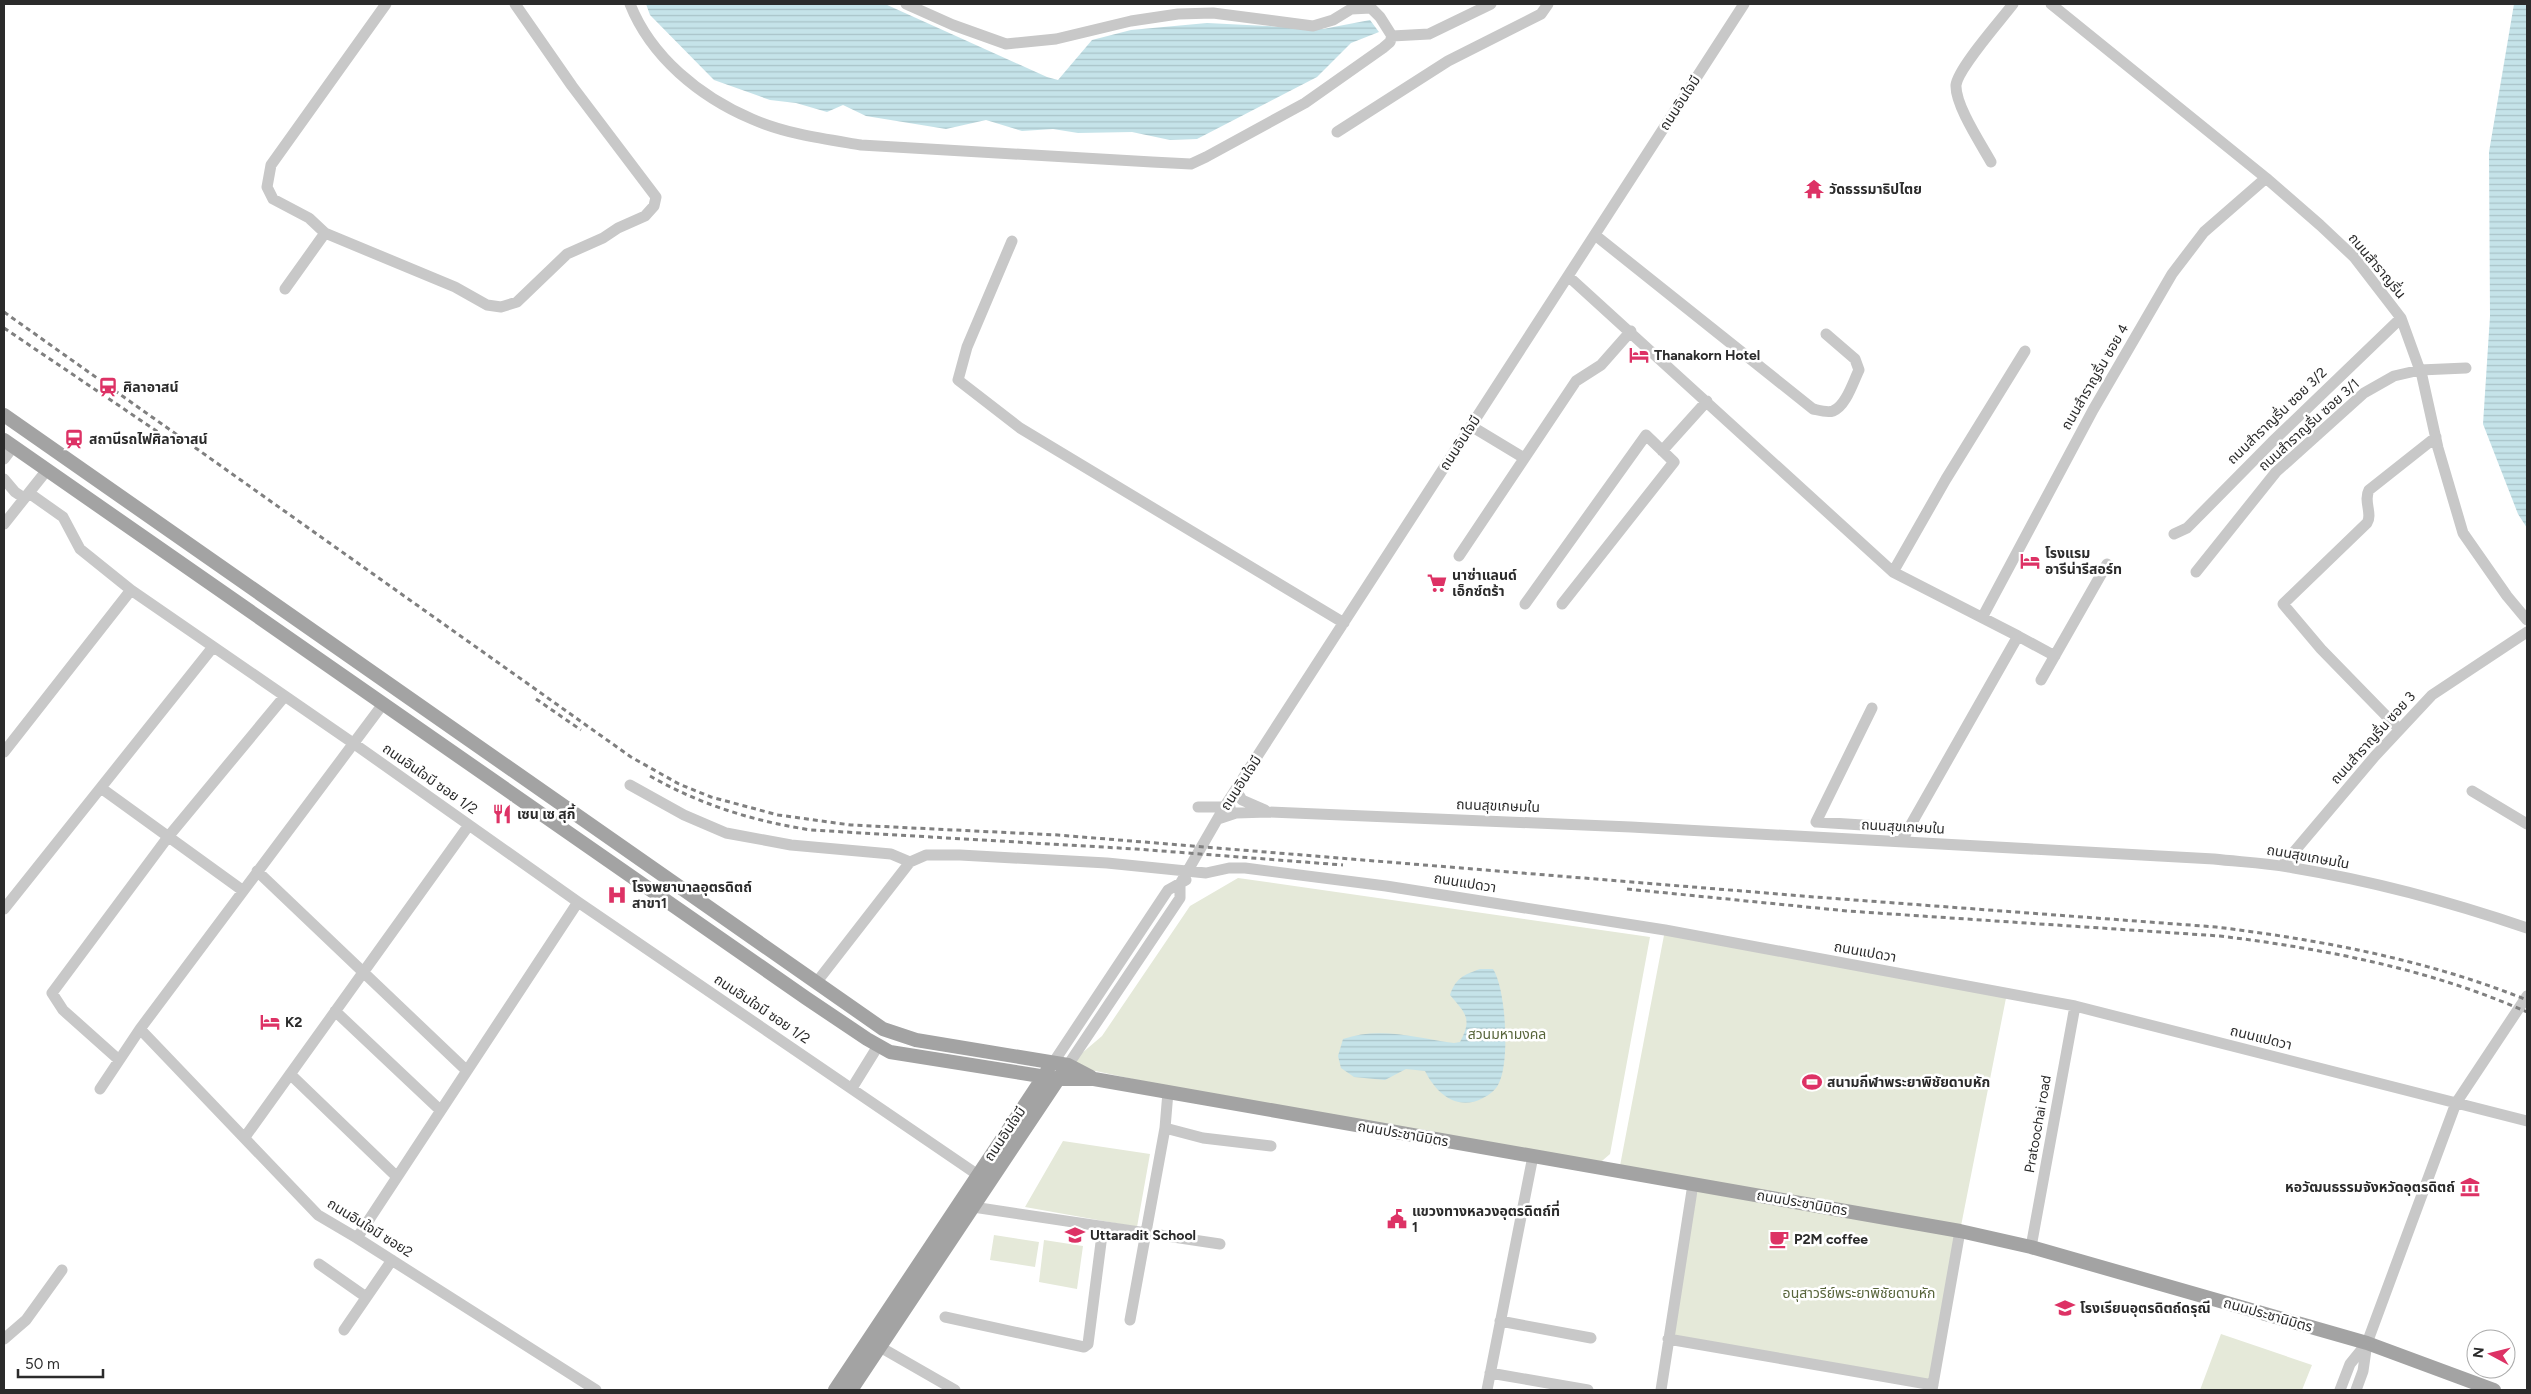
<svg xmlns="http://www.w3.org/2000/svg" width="2531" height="1394" viewBox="0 0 2531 1394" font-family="Figtree,'Noto Sans Thai',sans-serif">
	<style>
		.park { fill: #e5e9d9 }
		.water { fill: url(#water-rules) }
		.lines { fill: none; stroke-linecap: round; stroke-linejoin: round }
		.minor { stroke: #c8c8c8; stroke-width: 11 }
		.major { stroke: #a3a3a3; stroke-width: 14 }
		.rail { stroke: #808080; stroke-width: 3; stroke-dasharray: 5 4; stroke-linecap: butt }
		.labels { text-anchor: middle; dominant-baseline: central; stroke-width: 5; stroke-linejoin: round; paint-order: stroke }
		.street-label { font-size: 14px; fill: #2b2b2b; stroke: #fff }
		.poi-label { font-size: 14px; font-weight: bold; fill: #2b2b2b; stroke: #fff; text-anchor: start }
		.park-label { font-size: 14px; fill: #58653b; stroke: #fff }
	</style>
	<defs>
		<pattern id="water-rules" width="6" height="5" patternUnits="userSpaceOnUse" patternTransform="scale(1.25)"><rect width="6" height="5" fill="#c5e3e9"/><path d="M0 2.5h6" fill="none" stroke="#a9c3c8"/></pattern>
	</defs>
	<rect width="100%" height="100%" fill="#fff"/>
	<path class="park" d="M 1238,878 L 1650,937 L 1610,1154 L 1595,1167 L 1317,1119 L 1068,1065 L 1102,1036 L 1190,906 Z
		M 1665,930 L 2007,993 L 1960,1231 L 1933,1385 L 1668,1339 L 1693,1184 L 1619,1171 Z
		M 1063,1141 L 1150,1154 L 1137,1227 L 1025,1207 Z
		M 994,1235 L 1039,1242 L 1035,1267 L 990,1260 Z
		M 1044,1240 L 1083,1246 L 1077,1289 L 1039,1282 Z
		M 2221,1334 L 2312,1365 L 2302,1390 L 2200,1390 Z"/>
	<path class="water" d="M 646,4 L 885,4 L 1047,77 L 1058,80 L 1092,40 L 1131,30 L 1207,23 L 1323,29 L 1370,20 L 1379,32 L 1351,43 L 1317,77 L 1197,139 L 1170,140 L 1132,132 L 1078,133 L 1053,129 L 1022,131 L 986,120 L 946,129 L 866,116 L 843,105 L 827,112 L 796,103 L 770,100 L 714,80 L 650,15 Z
		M 2514,4 L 2527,4 L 2527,528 L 2518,514 L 2483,424 L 2490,316 L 2489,152 Z
		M 1480,969 L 1493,969 C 1506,989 1510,1061 1499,1083 C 1496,1090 1489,1095 1483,1098 C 1457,1112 1436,1093 1425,1071 L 1406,1069 L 1385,1080 L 1354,1077 L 1341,1068 L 1338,1056 L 1343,1039 C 1379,1026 1418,1038 1454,1043 L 1460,1042 C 1473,1018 1465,1013 1450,995 C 1456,978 1463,975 1480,969 Z"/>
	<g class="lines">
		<path class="minor" d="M 630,4 C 651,57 700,97 752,119 C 786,134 825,139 861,145 L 1152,162 L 1191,164 L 1206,157 L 1305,103 L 1383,48 L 1390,42 L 1392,36 L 1380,17 L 1371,8 L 1351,9 L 1333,20 L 1313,26 L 1213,13 L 1178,14 L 1131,21 L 1056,39 L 1006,44 L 953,25 L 906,4
			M 2051,4 L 2266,178 L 2320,225 L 2354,257 L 2401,318 L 2422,376 L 2438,448 L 2463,533 L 2507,596 L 2527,620
			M 1392,36 L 1429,34 L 1491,4
			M 1337,132 L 1448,61 L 1541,14 L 1548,4
			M 1991,162 C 1981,144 1955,105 1956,85 C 1958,68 2001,20 2013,4
			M 325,233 L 455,287 L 487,305 L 501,307 L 517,302 L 567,254 L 603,238 L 618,228 L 645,216 L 654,206 L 656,197 L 572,86 L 515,4
			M 1595,235 L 1813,409 C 1818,410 1827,413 1833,411 C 1846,406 1853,382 1859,370 L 1855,359 L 1826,334
			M 1012,241 L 967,347 L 958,380 L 1020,428 L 1344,623
			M 1568,276 L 1893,572 L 2018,636 L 1901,842
			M 285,289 L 325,233 L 309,218 L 273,199 L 267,187 L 271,165 L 386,4
			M 1471,426 L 1524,458
			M 1662,451 L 1707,401
			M 4,459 L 13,447
			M 4,479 L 15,492 L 24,498
			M 29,493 L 63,517 L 80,549 L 131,590 L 353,743 L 578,902 L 978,1175
			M 4,524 L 47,470
			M 2174,534 L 2187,528 L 2272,442 L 2401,318
			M 1459,556 L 1576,381 L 1601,365 L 1631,331
			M 1893,572 L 1946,479 L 2025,351
			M 2196,572 L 2276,472 L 2364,393 L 2394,376 L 2420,370 L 2466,368
			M 1525,604 L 1646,435 L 1674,462 L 1562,604
			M 1983,616 L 2093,410 L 2172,274 L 2204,232 L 2266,178
			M 2018,636 L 2055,656
			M 2041,680 L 2107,564
			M 1872,708 L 1816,822 L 1909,828
			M 2399,729 L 2321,649 L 2283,604 L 2367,523 C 2373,514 2363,501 2369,490 L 2436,437
			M 4,752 L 131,590
			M 630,785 L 684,815 L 726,833 L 791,845 L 891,854 L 910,862
			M 101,788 L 242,890
			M 1236,790 L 1242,800 L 1265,810
			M 2472,791 L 2527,824
			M 1198,807 L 1230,807
			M 1218,819 L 1236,813 L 1268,812 L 1631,827 L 2214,859 C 2240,862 2268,863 2294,868 C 2373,881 2451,902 2527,928
			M 2282,866 L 2375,756 L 2432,695 L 2527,632
			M 257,871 L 466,1070
			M 4,909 L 213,647
			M 816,983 L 910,862 L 926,855 L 960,855 L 1107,863 L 1206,873 L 1229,868 L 1245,868 L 1386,886 L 1665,930 L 2075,1006 L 2527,1121
			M 335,1011 L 440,1110
			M 140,1029 L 318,1215 L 357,1238 L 596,1390
			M 119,1060 L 63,1010 L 52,993 L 168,837 L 284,697
			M 1053,1063 L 1168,890 L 1186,880
			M 1068,1065 L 1180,898 L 1180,884 L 1225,806 L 1744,4
			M 290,1074 L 396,1176
			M 852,1088 L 878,1046
			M 100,1089 L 140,1029 L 383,704
			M 1165,1128 L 1203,1138 L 1271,1146
			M 245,1137 L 469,825
			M 973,1207 L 1220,1244
			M 357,1238 L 578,902
			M 2031,1247 L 2075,1006
			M 319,1264 L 366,1297
			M 945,1317 L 1084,1347 L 1088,1344 L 1103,1227
			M 1130,1320 L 1165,1128 L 1168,1092
			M 1500,1321 L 1591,1338
			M 344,1330 L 392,1260
			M 4,1339 L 26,1320 L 62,1270
			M 1668,1339 L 1933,1385
			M 880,1347 L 955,1390
			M 1490,1373 L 1588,1390
			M 1487,1390 L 1533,1156
			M 1661,1390 L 1693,1184
			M 1932,1390 L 1960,1231
			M 2340,1390 L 2350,1364 L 2367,1343
			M 2356,1390 L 2363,1371 L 2367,1343 L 2456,1103 L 2527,996"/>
		<path class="major" d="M 4,415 L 883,1029 L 916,1040 L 1068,1065 L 1091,1077
			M 4,440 L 806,998 L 867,1039 L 890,1052 L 1059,1079 L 1094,1079 L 1960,1231 L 2031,1247 L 2367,1343 L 2494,1390
			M 835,1390 L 1048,1070
			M 851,1390 L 1063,1072"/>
		<path class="rail" d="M 4,312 L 631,757 L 679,784 L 711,797 L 778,815 L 851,825 L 1058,835 L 1815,897 L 2216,927 C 2321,940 2428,960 2527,1000
			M 4,328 L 158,432
			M 536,699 L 581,730
			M 650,776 C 701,805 753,821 811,830 L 1136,849 L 1343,865
			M 1627,889 L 1847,911 L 2220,936 C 2325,949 2430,969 2527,1012"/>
	</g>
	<defs>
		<symbol id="temple-bare" viewBox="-9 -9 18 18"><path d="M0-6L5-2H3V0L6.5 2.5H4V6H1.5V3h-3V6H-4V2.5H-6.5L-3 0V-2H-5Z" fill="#dd3265" stroke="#fff" stroke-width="2.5" paint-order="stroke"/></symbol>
		<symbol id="hotel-bare" viewBox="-9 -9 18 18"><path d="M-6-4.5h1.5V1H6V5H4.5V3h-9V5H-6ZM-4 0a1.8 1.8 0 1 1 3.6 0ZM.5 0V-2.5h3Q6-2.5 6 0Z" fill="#dd3265" stroke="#fff" stroke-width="2.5" paint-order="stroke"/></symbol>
		<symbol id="station-bare" viewBox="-9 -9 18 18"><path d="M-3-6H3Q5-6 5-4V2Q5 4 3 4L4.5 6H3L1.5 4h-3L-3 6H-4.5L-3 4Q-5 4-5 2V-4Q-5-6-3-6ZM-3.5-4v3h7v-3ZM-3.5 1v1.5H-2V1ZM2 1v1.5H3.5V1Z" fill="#dd3265" stroke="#fff" stroke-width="2.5" paint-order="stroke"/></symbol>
		<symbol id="supermarket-bare" viewBox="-9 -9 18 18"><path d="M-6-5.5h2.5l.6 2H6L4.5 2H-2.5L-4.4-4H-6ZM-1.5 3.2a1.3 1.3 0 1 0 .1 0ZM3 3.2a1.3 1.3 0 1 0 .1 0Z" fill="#dd3265" stroke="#fff" stroke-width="2.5" paint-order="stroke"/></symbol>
		<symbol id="restaurant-bare" viewBox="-9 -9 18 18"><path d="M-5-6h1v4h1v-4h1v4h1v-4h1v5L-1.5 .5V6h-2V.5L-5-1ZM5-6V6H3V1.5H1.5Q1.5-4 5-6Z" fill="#dd3265" stroke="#fff" stroke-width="2.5" paint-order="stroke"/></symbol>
		<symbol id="hospital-bare" viewBox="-9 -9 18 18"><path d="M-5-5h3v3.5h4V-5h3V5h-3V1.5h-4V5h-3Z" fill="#dd3265" stroke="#fff" stroke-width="2.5" paint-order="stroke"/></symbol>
		<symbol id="stadium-bare" viewBox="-9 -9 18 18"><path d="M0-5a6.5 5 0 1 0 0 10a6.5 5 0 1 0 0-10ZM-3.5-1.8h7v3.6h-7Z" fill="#dd3265" stroke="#fff" stroke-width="2.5" paint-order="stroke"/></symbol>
		<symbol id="museum-bare" viewBox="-9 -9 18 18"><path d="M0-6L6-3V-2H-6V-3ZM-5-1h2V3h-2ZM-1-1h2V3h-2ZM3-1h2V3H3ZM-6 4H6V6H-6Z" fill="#dd3265" stroke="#fff" stroke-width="2.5" paint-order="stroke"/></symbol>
		<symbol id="civic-bare" viewBox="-9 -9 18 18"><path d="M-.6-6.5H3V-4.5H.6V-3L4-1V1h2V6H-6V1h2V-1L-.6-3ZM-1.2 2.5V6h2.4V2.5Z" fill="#dd3265" stroke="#fff" stroke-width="2.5" paint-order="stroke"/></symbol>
		<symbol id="school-bare" viewBox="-9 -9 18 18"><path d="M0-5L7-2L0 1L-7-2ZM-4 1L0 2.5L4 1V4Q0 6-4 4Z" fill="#dd3265" stroke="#fff" stroke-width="2.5" paint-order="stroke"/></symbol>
		<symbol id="cafe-bare" viewBox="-9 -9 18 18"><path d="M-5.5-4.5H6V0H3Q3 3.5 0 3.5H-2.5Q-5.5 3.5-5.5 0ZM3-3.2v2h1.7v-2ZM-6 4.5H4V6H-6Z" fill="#dd3265" stroke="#fff" stroke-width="2.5" paint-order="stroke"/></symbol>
	</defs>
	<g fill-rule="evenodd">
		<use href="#temple-bare" x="1800" y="175" width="28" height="28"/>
		<use href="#hotel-bare" x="1625" y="341" width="28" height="28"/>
		<use href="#station-bare" x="94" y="373" width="28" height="28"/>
		<use href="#station-bare" x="60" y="425" width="28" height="28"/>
		<use href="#hotel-bare" x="2016" y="547" width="28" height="28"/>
		<use href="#supermarket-bare" x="1423" y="569" width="28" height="28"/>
		<use href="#restaurant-bare" x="488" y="800" width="28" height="28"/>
		<use href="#hospital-bare" x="603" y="881" width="28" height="28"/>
		<use href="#hotel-bare" x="256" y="1008" width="28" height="28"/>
		<use href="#stadium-bare" x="1798" y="1068" width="28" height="28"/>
		<use href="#museum-bare" x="2456" y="1173" width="28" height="28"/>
		<use href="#civic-bare" x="1383" y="1205" width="28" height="28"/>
		<use href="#school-bare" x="1061" y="1221" width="28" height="28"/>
		<use href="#cafe-bare" x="1765" y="1225" width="28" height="28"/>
		<use href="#school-bare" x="2051" y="1294" width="28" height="28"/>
	</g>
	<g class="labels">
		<g class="street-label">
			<text transform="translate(1680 103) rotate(-57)">ถนนอินใจมี</text>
			<text transform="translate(2377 266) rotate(50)">ถนนสำราญรื่น</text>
			<text transform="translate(2095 377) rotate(-60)">ถนนสำราญรื่น ซอย 4</text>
			<text transform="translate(2277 416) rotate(-44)">ถนนสำราญรื่น ซอย 3/2</text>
			<text transform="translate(2309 425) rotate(-42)">ถนนสำราญรื่น ซอย 3/1</text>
			<text transform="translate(1460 443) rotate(-57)">ถนนอินใจมี</text>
			<text transform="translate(2373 738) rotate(-48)">ถนนสำราญรื่น ซอย 3</text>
			<text transform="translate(430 779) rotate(35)">ถนนอินใจมี ซอย 1/2</text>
			<text transform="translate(1241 783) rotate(-57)">ถนนอินใจมี</text>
			<text transform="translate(1498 806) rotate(2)">ถนนสุขเกษมใน</text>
			<text transform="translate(1903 827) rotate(3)">ถนนสุขเกษมใน</text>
			<text transform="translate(2308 857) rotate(10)">ถนนสุขเกษมใน</text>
			<text transform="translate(1465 883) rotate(9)">ถนนแปดวา</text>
			<text transform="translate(1865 952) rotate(10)">ถนนแปดวา</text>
			<text transform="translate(762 1009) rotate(34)">ถนนอินใจมี ซอย 1/2</text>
			<text transform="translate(2261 1038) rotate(14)">ถนนแปดวา</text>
			<text transform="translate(2038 1124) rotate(-80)">Pratoochai road</text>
			<text transform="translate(1005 1134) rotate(-56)">ถนนอินใจมี</text>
			<text transform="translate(1403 1134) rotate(10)">ถนนประชานิมิตร</text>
			<text transform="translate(1802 1203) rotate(10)">ถนนประชานิมิตร</text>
			<text transform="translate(370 1228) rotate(32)">ถนนอินใจมี ซอย2</text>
			<text transform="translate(2268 1315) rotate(16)">ถนนประชานิมิตร</text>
		</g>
		<g class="poi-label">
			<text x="1829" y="189">วัดธรรมาธิปไตย</text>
			<text x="1654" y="355">Thanakorn Hotel</text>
			<text x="123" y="387">ศิลาอาสน์</text>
			<text x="89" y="439">สถานีรถไฟศิลาอาสน์</text>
			<text x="2045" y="553">โรงแรม<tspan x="2045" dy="16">อารีน่ารีสอร์ท</tspan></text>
			<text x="1452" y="575">นาซ่าแลนด์<tspan x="1452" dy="16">เอ็กซ์ตร้า</tspan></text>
			<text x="517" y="814">เซน เซ สุกี้</text>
			<text x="632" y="887">โรงพยาบาลอุตรดิตถ์<tspan x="632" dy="16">สาขา1</tspan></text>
			<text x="285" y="1022">K2</text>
			<text x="1827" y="1082">สนามกีฬาพระยาพิชัยดาบหัก</text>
			<text x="2455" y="1187" text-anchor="end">หอวัฒนธรรมจังหวัดอุตรดิตถ์</text>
			<text x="1412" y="1211">แขวงทางหลวงอุตรดิตถ์ที่<tspan x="1412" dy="16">1</tspan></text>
			<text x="1090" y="1235">Uttaradit School</text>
			<text x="1794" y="1239">P2M coffee</text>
			<text x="2080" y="1308">โรงเรียนอุตรดิตถ์ดรุณี</text>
		</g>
		<g class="park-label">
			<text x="1507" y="1034">สวนมหามงคล</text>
			<text x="1859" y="1293">อนุสาวรีย์พระยาพิชัยดาบหัก</text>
		</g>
	</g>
	<rect width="2531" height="1394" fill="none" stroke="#2b2b2b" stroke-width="10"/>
	<g transform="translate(2491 1354) rotate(277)"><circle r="24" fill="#ffffff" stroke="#aaaaaa"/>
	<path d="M0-4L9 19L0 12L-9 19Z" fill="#dd3265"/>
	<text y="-8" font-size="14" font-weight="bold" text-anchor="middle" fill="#2b2b2b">N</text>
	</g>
	<path d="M18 1369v8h85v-8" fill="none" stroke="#2b2b2b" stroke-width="2.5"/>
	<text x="25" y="1369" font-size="15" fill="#2b2b2b" stroke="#ffffff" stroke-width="4" paint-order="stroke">50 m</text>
</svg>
